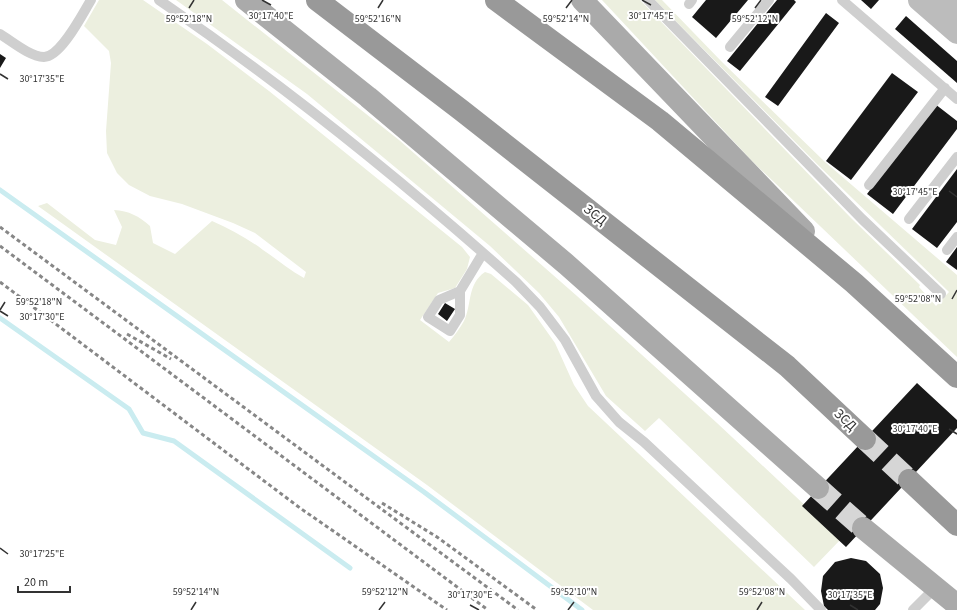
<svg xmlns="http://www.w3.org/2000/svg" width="957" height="610" viewBox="0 0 957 610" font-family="'Source Sans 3',sans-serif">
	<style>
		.green { fill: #ecefdf }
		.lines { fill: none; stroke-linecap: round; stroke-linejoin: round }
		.stream { stroke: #caecf0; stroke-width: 5 }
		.building { fill: #191919 }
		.primary-tunnel { stroke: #d6d6d6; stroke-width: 22; stroke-dasharray: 22 11; stroke-linecap: butt }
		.motorway-tunnel { stroke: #d6d6d6; stroke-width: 22; stroke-dasharray: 22 11; stroke-linecap: butt }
		.service { stroke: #cfcfcf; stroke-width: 10 }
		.secondary { stroke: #bcbcbc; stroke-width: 22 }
		.primary { stroke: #aaa; stroke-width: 22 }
		.motorway { stroke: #999; stroke-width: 22 }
		.rail { stroke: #878787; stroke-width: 3; stroke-dasharray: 4 3; stroke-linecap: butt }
		.ticks { fill: none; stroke: #323232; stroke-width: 1.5 }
		.labels { text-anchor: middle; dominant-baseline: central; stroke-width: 4; stroke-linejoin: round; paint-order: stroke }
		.street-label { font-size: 14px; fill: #323232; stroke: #fff }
		.ticks-label { font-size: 10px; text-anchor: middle; fill: #323232; stroke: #fff; stroke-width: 4; stroke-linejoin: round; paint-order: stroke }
	</style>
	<rect width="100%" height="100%" fill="#fff"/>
	<path class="green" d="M 99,0 L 143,0 L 207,44 L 269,91 L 462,247 L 470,257 L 467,269 L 455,288 L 438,293 L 420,320 L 449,342 C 455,335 460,328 464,321 C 472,305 467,284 485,272 L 491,274 L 528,305 L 555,343 L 574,385 L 588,406 L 805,610 L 593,610 L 427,485 L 38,206 L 47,203 L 95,240 L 116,245 L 122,227 L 114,210 C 129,211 139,216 150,226 L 153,243 L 175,254 L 212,221 C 230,229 247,238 263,250 C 277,259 289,270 304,278 L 306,272 L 255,233 L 233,223 L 182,204 L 150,196 L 129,185 L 117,173 L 107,153 L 106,131 L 111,63 L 109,51 L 84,26 Z
		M 176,0 L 222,0 L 399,140 L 577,296 L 717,423 L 841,539 L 814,567 L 659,418 L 645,431 L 606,396 L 559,317 L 539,293 L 490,246 L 307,94 Z
		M 602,0 L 640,0 L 851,218 L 920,285 L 919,287 L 936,306 L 949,292 L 817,164 L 655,0 L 662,0 L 722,62 L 825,162 L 957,275 L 957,357 L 753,162 Z"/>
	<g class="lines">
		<path class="stream" d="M 0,190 L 424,492 L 582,610
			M 0,318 L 129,409 L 143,433 L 174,441 L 350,568"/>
	</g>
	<path class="building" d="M 706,0 L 748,0 L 716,38 L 692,17 Z
		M 777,0 L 794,0 L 796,2 L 740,71 L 727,61 Z
		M 861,0 L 879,0 L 871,9 Z
		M 826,13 L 839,23 L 778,106 L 765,97 Z
		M 906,16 L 957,61 L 957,83 L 895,29 Z
		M 0,54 L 6,58 L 0,68 Z
		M 892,73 L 918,92 L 851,180 L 826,161 Z
		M 935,104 L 957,121 L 957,129 L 893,214 L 867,194 Z
		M 957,169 L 957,222 L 937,248 L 912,229 Z
		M 957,247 L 957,270 L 946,262 Z
		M 445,303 L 455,309 L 447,321 L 438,314 Z
		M 917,383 L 957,420 L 957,428 L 846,547 L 802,506 Z
		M 851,558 L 866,561 L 880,574 L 883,588 L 880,604 L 875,610 L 828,610 L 824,606 L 821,591 L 823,576 L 835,562 Z"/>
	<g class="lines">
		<path class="primary-tunnel" d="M 818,488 L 863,528"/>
		<path class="motorway-tunnel" d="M 865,439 L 909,480"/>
		<path class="service" d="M 159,0 C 284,85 403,181 516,282 L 540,307 L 565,340 L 596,396 L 619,422 L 644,442 L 791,579 L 821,610
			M 648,0 L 862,219 L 941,294
			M 842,0 L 957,99
			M 689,4 L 692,0
			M 0,34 C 13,42 29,56 44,57 C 61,57 83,13 91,0
			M 730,47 L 769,0
			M 869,185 L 945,88
			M 909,219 L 957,157
			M 947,250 L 957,237
			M 460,291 L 439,300 L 428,317 L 450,331 L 460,315 L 460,291 L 483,253
			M 913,610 L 936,587"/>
		<path class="secondary" d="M 919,0 L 957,33
			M 947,0 L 957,9"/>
		<path class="primary" d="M 246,0 L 368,97 L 566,264 L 818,488
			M 582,0 L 804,231
			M 863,528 L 957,605"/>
		<path class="motorway" d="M 317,0 L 461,110 L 787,366 L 865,439
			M 496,0 L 660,121 L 854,283 L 957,377
			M 909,480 L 957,525"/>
		<path class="rail" d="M 0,227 L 518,610
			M 0,246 L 488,610
			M 0,282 L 300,508 L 447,610
			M 127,334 L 171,359
			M 382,503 L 437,537 L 537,610"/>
	</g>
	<path class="ticks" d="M 262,0 L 271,5M 642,0 L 651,5M 189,8 L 194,0M 378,8 L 383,0M 566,8 L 572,0M 755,8 L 761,0M 0,74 L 8,79M 949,191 L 957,197M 952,299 L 957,290M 0,310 L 5,302M 0,311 L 8,316M 949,429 L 957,434M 0,548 L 8,554M 470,605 L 479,610M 850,605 L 858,610M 191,610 L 196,602M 379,610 L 385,602M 568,610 L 574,602M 757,610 L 762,602"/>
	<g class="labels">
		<g class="street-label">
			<text transform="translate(595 215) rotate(38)">ЗСД</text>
			<text transform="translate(845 420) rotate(43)">ЗСД</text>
		</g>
	</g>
	<g class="ticks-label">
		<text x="271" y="19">30°17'40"E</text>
		<text x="651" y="19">30°17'45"E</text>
		<text x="189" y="22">59°52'18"N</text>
		<text x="378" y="22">59°52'16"N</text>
		<text x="566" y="22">59°52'14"N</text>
		<text x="755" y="22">59°52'12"N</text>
		<text x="42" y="82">30°17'35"E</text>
		<text x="915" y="195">30°17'45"E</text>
		<text x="918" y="302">59°52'08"N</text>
		<text x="39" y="305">59°52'18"N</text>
		<text x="42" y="320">30°17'30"E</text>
		<text x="915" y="432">30°17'40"E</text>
		<text x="42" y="557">30°17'25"E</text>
		<text x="196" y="595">59°52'14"N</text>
		<text x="385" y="595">59°52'12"N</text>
		<text x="574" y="595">59°52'10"N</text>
		<text x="762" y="595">59°52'08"N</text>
		<text x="470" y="598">30°17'30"E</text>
		<text x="850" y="598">30°17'35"E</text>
	</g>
	<path d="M18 586v6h52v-6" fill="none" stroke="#323232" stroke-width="2"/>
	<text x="24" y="586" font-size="12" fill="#323232" stroke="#ffffff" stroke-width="3" paint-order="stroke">20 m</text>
</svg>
